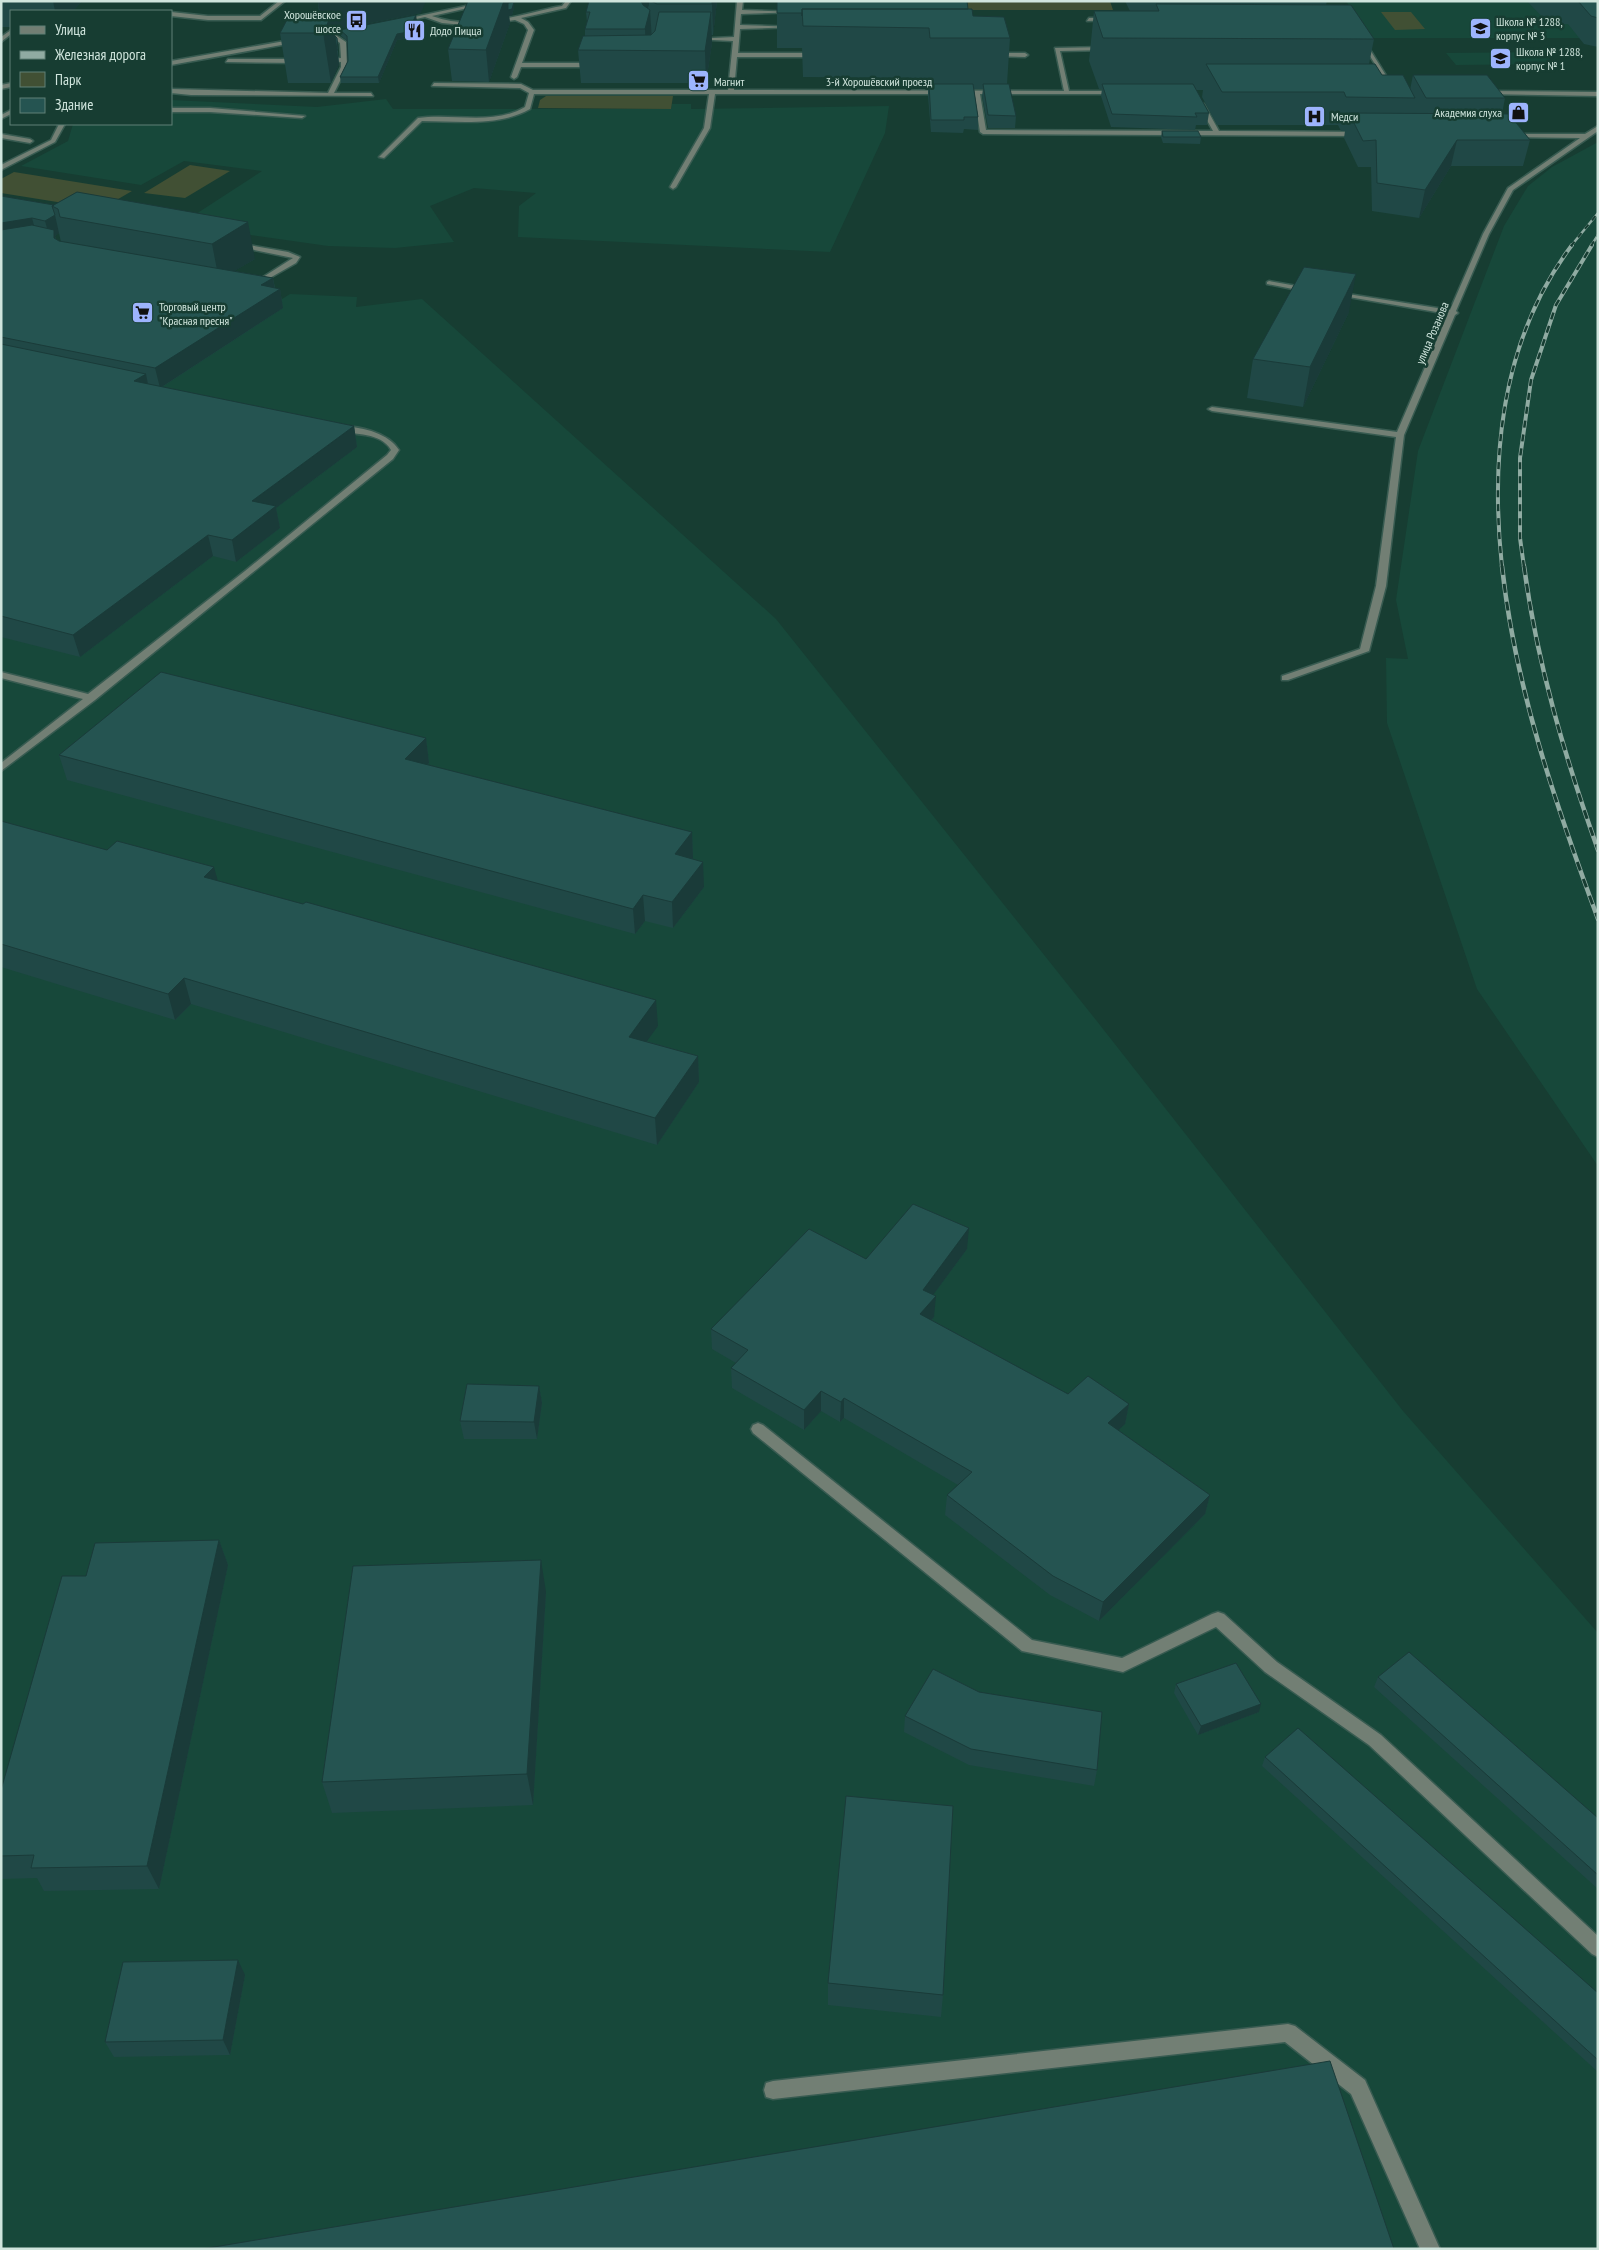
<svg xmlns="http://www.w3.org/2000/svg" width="1599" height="2250" viewBox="0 0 1599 2250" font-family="'PT Sans Narrow',sans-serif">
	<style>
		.built { fill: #17483a }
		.green { fill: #415034 }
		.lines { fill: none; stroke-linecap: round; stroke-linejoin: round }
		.minor-casing { stroke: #385b51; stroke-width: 3 }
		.minor { fill: #727f74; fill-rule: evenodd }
		.rail-far2-casing { stroke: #90aba2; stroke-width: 2.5 }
		.rail-far1-casing { stroke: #90aba2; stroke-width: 4 }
		.rail-casing { stroke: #90aba2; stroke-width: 4.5 }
		.rail-far2 { stroke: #173d32; stroke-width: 2; stroke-dasharray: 5.5; stroke-linecap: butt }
		.rail-far1 { stroke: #173d32; stroke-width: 2.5; stroke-dasharray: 7; stroke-linecap: butt }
		.rail { stroke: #173d32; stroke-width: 3; stroke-dasharray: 9; stroke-linecap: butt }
		.wall { fill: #204846; fill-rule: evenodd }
		.shaded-wall { fill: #1a3b39 }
		.building { fill: #255451; stroke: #1a3b39 }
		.labels { text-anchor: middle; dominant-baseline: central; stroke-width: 5; stroke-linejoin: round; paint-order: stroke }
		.far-poi-label { font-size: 12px; fill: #d0e5dd; stroke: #173d32; text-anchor: start }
		.far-street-label { font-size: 12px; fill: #d0e5dd; stroke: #173d32 }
	</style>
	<rect width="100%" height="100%" fill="#173d32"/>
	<path class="built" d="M 1346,1 L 1581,1 L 1598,38 L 1369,38 Z
		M 1543,52 L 1554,64 L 1456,65 L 1446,53 Z
		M 386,99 L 393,109 L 671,109 L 672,104 L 691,104 L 691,109 L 889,106 L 885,133 L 830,252 L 518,237 L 519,206 L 536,193 L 474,188 L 430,206 L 454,242 L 395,248 L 328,246 L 179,225 L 262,171 L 184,161 L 141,185 L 21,166 L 68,141 L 73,124 L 171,124 L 171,100 L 317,107 Z
		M 1598,142 L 1598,1166 L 1477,989 L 1387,723 L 1386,658 L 1408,659 L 1396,600 L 1418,451 L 1504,226 L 1528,186 L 1552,167 Z
		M 1,255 L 271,306 L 290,294 L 357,297 L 356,307 L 422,299 L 776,619 L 1096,1020 L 1403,1411 L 1598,1633 L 1598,2249 L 1,2249 Z"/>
	<path class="green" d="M 961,1 L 1110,1 L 1113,10 L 963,10 Z
		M 1381,12 L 1411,12 L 1425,29 L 1395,30 Z
		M 546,96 L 673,96 L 671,109 L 538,108 L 540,100 Z
		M 190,165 L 230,171 L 185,198 L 144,193 Z
		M 14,172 L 132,191 L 101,209 L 1,193 L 1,179 Z"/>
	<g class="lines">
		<defs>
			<path id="minor" d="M 279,1 L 285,1 L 261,20 L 208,20 L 171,16 L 171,12 L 208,16 L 260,16 Z
				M 489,1 L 500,1 L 432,16 C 473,31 515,16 556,7 L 562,6 L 566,1 L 571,1 L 566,8 L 521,18 L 528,22 L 534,30 L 522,63 L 596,63 L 599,65 L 596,67 L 521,67 L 517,77 L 514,79 L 511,77 L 528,30 L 524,24 L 515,20 L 474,26 L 442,23 L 425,17 L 399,23 L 396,21 Z
				M 737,1 L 743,1 L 742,10 L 796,12 L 741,14 L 740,25 L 795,27 L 740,29 L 738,53 L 818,53 L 821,55 L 818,57 L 737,57 L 734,90 L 1064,91 L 1055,48 L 1106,47 L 1108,50 L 1060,51 L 1069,91 L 1117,91 L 1119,94 L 980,94 L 986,130 L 1213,131 L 1198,104 L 1201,102 L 1204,104 L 1219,131 L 1361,132 L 1364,134 L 1361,136 L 983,134 L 980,132 L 974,94 L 715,94 L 710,128 L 676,187 L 673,189 L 670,187 L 704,128 L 709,94 L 534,94 L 530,109 C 499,127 456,121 422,121 L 384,158 L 379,157 L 418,118 C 453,113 493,126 525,107 L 529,93 L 520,88 L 432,86 L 434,83 L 521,84 L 533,90 L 728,90 L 733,41 L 693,39 L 734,37 Z
				M 1089,18 L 1110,18 L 1113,20 L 1087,21 Z
				M 11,30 L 11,34 L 1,42 L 1,37 Z
				M 331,32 L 346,42 L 347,67 L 334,93 L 371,93 L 373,96 L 191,95 L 171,93 L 171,89 L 328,93 L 341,67 L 341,62 L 320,60 L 341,58 L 340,43 L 329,35 Z
				M 296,39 L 298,42 L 171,65 L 171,61 Z
				M 1360,40 L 1364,40 L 1395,90 L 1391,90 Z
				M 993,53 L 1025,53 L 1028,55 L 1025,57 L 991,56 Z
				M 228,59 L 300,59 L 303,61 L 300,63 L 226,62 Z
				M 11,83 L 11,87 L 1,89 L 1,85 Z
				M 1485,91 L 1598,92 L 1598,96 L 1483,94 Z
				M 171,108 L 210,108 L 305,116 L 302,118 L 210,112 L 171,112 Z
				M 11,110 L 11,114 L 1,119 L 1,115 Z
				M 59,124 L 65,124 L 55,142 L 1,170 L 1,165 L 51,140 Z
				M 1598,126 L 1598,131 L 1513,190 L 1489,234 L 1456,311 L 1458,313 L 1455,315 L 1404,435 L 1386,586 L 1369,651 L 1288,680 L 1282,680 L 1282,676 L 1360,649 L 1376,586 L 1396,437 L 1212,411 L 1208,409 L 1212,407 L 1397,432 L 1448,314 L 1331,294 L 1335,292 L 1450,310 L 1483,234 L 1508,188 L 1580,138 L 1509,137 L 1507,134 L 1585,134 Z
				M 1,134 L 30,139 L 33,141 L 30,143 L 1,138 Z
				M 237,243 L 288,252 L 300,257 L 296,263 L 254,287 L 252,286 L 252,284 L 293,258 L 235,246 L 235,244 Z
				M 1269,281 L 1308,288 L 1312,290 L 1308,292 L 1267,284 L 1267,282 Z
				M 337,427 C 357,425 388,432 399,450 L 393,459 L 95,700 L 1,771 L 1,763 L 83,699 L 1,678 L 1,672 L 88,694 L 245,571 L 387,455 L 391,450 C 381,432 355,435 337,431 Z
				M 758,1423 L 763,1425 L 1032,1640 L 1122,1658 L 1212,1614 L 1218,1612 L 1224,1614 L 1277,1662 L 1381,1735 L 1598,1936 L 1598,1957 L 1592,1954 L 1369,1745 L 1265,1672 L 1216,1627 L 1123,1672 L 1022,1651 L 753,1433 L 751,1429 L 753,1425 Z
				M 1288,2024 L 1295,2026 L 1365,2080 L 1440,2249 L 1420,2249 L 1351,2094 L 1285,2042 L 773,2099 L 766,2097 L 764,2090 L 766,2083 L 773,2081 Z"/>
		</defs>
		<use href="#minor" class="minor-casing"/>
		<use href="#minor" class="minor"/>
		<defs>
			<path id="rail-far2" d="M 1571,246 L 1598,213
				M 1591,246 L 1598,235"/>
			<path id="rail-far1" d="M 1502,567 C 1490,455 1502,338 1572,245
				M 1524,567 L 1520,538 L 1520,458 L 1531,380 L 1556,305 L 1592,245"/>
			<path id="rail" d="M 1502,566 C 1515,688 1556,805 1598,919
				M 1524,566 C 1537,664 1565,757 1598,850"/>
		</defs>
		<use href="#rail-far2" class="rail-far2-casing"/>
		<use href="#rail-far1" class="rail-far1-casing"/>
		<use href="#rail" class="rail-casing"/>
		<use href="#rail-far2" class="rail-far2"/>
		<use href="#rail-far1" class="rail-far1"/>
		<use href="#rail" class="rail"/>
	</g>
	<path class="wall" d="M 1,1 L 82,1 L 73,11 L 11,11 L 11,27 L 1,27 Z
		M 318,1 L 421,13 L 334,30 L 335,36 L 337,38 L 339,64 L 331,83 L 288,83 L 280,33 L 319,14 Z
		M 589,1 L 717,1 L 713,35 L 711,35 L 712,43 L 706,83 L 581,83 L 578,50 L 585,36 L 585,29 L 587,22 L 586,12 Z
		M 777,1 L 968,9 L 973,16 L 1010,38 L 1007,84 L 1016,116 L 1015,128 L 988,128 L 982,96 L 983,89 L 974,89 L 978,117 L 978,130 L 964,129 L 963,133 L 931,132 L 928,96 L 928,89 L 927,78 L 803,77 L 802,48 L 777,48 Z
		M 1125,1 L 1327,1 L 1326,5 L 1374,39 L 1369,64 L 1382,75 L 1410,90 L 1413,75 L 1505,98 L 1502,114 L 1530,140 L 1523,166 L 1451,166 L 1419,218 L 1372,211 L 1371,167 L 1358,167 L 1344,138 L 1345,131 L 1341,131 L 1338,125 L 1217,125 L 1202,97 L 1203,90 L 1196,90 L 1209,113 L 1207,125 L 1196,125 L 1195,130 L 1111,127 L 1101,96 L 1102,89 L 1099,89 L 1089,61 L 1094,11 L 1130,11 Z
		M 1527,1 L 1598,1 L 1598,47 L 1584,44 L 1568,24 L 1549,24 Z
		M 514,2 L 514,8 L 512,15 L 509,16 L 510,23 L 489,82 L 452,81 L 448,49 L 508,3 Z
		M 417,21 L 409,38 L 397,40 L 379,83 L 341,83 L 340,77 L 348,61 L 347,41 L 341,36 L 340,30 Z
		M 1162,131 L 1201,137 L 1200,144 L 1163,143 L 1161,137 Z
		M 77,192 L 255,259 L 234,271 L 273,278 L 275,288 L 280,289 L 283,308 L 162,387 L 354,426 L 357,447 L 276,508 L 280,528 L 236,562 L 213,556 L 80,657 L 1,637 L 1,196 L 54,205 ZM 59,233 L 61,242 L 59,241 L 56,239 L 55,236 Z
		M 1349,312 L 1303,407 L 1247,398 L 1253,359 Z
		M 426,738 L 429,763 L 428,765 L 692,832 L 693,858 L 693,859 L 704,887 L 673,928 L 645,921 L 635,934 L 67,780 L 59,755 Z
		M 1,821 L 218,881 L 658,1026 L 646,1041 L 698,1056 L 699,1082 L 657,1145 L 191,1004 L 175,1020 L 1,967 Z
		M 967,1249 L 933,1295 L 934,1317 L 932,1320 L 1068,1394 L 1129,1404 L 1125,1424 L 1118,1430 L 1210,1495 L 1205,1514 L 1099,1621 L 1050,1595 L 945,1515 L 947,1495 L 958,1485 L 844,1418 L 840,1422 L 821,1411 L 804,1430 L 732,1388 L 731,1368 L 736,1363 L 712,1349 L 711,1329 L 866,1259 Z
		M 539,1386 L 542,1403 L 537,1439 L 464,1439 L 460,1421 Z
		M 219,1540 L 228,1565 L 159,1889 L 44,1891 L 37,1878 L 1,1879 L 1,1790 L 86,1576 Z
		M 546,1592 L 533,1805 L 332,1813 L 322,1782 Z
		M 1378,1677 L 1598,1818 L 1598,1889 L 1374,1687 Z
		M 1176,1684 L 1259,1712 L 1198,1735 L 1174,1693 Z
		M 905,1716 L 1097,1770 L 1094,1786 L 969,1765 L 904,1732 Z
		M 1265,1757 L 1598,1993 L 1598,2072 L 1262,1766 Z
		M 245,1975 L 230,2055 L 114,2057 L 105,2042 Z
		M 828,1983 L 943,1995 L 941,2017 L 828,2005 Z"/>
	<path class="shaded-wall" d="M 53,1 L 82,1 L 73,11 L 55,11 Z
		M 318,1 L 426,1 L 421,13 L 334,30 L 339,64 L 331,83 Z
		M 504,1 L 508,1 L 508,10 L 514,2 L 514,8 L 512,15 L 509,16 L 510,23 L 489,82 L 486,50 Z
		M 639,1 L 649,1 L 649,5 L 640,28 Z
		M 712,1 L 717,1 L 713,35 L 712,4 Z
		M 650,10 L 652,41 L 646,51 L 645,29 Z
		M 711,12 L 712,43 L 706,83 L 705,51 Z
		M 416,15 L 417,21 L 409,38 L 397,40 L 379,83 L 378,77 L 397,34 Z
		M 1457,140 L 1451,166 L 1419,218 L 1425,190 Z
		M 55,215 L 59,233 L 55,236 L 58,249 L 50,239 L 45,221 Z
		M 32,218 L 37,236 L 1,242 L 1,223 Z
		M 248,222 L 255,259 L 219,280 L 212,244 Z
		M 1356,274 L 1349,312 L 1303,407 L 1310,367 Z
		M 273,278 L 275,292 L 280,289 L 283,308 L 160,388 L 155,368 L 261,285 Z
		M 146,374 L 150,394 L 134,381 Z
		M 354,426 L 357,447 L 276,508 L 280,528 L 236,562 L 232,540 L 252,501 Z
		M 208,535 L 213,556 L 80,657 L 73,635 Z
		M 426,738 L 429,763 L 409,784 L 405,759 Z
		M 692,832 L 693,858 L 676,880 L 675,854 Z
		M 703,862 L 704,887 L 673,928 L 672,902 Z
		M 214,867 L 221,892 L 204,877 Z
		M 643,895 L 645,921 L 635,934 L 633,909 Z
		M 184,978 L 191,1004 L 175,1020 L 168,994 Z
		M 656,1000 L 658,1026 L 631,1063 L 629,1037 Z
		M 698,1056 L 699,1082 L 657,1145 L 655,1118 Z
		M 969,1228 L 967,1249 L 922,1310 L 923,1290 Z
		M 936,1296 L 934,1317 L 919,1334 L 920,1314 Z
		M 539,1386 L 542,1403 L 537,1439 L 534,1422 Z
		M 821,1391 L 821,1411 L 804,1430 L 804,1410 Z
		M 844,1398 L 844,1418 L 840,1422 L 841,1402 Z
		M 1129,1404 L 1125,1424 L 1105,1443 L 1108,1423 Z
		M 1210,1495 L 1205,1514 L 1099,1621 L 1103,1602 Z
		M 219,1540 L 228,1565 L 159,1889 L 147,1866 Z
		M 541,1560 L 546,1592 L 533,1805 L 527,1774 Z
		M 1261,1704 L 1259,1712 L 1198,1735 L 1201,1726 Z
		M 238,1960 L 245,1975 L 230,2055 L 223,2040 Z"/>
	<path class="building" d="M 468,1 L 504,1 L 486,50 L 448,49 Z
		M 589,1 L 641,1 L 643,5 L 650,10 L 645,29 L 585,29 L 590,12 L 586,12 Z
		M 651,1 L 712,1 L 712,4 L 657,4 Z
		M 777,1 L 967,1 L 968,9 L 802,9 L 802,16 L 802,13 L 777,13 Z
		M 1578,1 L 1598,1 L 1598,18 L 1591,16 Z
		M 514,2 L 512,9 L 508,10 L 508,3 Z
		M 1156,4 L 1351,5 L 1374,39 L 1103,38 L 1094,11 L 1159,11 Z
		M 802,9 L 972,9 L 973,16 L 1004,17 L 1010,38 L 930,38 L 929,28 L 803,26 Z
		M 659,12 L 711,12 L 705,51 L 578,50 L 583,36 L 651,35 L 655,31 Z
		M 290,14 L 332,14 L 323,33 L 280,33 Z
		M 416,15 L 408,32 L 397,34 L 378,77 L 340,77 L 348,61 L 347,36 L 340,30 Z
		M 335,36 L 337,38 L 338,50 L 337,50 Z
		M 1206,64 L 1375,64 L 1382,75 L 1403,75 L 1415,98 L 1346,97 L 1344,92 L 1222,92 Z
		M 1413,75 L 1487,75 L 1505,98 L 1426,98 Z
		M 929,84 L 973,84 L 978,117 L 964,117 L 964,120 L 931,120 Z
		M 983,84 L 1009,84 L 1016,116 L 988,115 Z
		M 1102,84 L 1193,84 L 1209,113 L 1195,113 L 1197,117 L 1112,114 Z
		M 1349,113 L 1509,114 L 1530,140 L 1457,140 L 1425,190 L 1377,183 L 1376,140 L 1363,141 Z
		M 1162,131 L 1198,131 L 1201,137 L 1163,137 Z
		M 77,192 L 248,222 L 212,244 L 60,217 L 58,209 L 52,206 Z
		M 1,196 L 54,205 L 52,206 L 55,215 L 45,221 L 32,218 L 1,223 Z
		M 32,225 L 54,230 L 54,238 L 59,241 L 273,278 L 261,285 L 280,289 L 155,368 L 1,337 L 1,230 Z
		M 1304,267 L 1356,274 L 1310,367 L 1253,359 Z
		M 1,344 L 146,374 L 134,381 L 354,426 L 252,501 L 276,506 L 232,540 L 208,535 L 73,635 L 1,616 Z
		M 161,672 L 426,738 L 405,759 L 692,832 L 675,854 L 703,862 L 672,902 L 643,895 L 633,909 L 59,755 Z
		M 1,821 L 107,850 L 117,841 L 214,867 L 204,877 L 303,904 L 306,902 L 656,1000 L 629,1037 L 698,1056 L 655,1118 L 184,978 L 168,994 L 1,944 Z
		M 913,1204 L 969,1228 L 923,1290 L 936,1296 L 920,1314 L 1068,1394 L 1088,1376 L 1129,1404 L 1108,1423 L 1210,1495 L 1103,1602 L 1053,1576 L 947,1495 L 972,1472 L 844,1398 L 841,1402 L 821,1391 L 804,1410 L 731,1368 L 748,1350 L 711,1329 L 809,1229 L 866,1259 Z
		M 467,1384 L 539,1386 L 534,1422 L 460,1421 Z
		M 219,1540 L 147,1866 L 31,1868 L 34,1855 L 1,1856 L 1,1790 L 62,1576 L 86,1576 L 95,1543 Z
		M 541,1560 L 527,1774 L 322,1782 L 353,1566 Z
		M 1409,1652 L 1598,1818 L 1598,1875 L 1378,1677 Z
		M 1236,1663 L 1261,1704 L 1201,1726 L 1176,1684 Z
		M 933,1669 L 979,1692 L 1102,1712 L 1097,1770 L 971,1749 L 905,1716 Z
		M 1298,1728 L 1598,1993 L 1598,2060 L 1265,1757 Z
		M 846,1796 L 953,1806 L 943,1995 L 828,1983 Z
		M 238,1960 L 223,2040 L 105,2042 L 123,1962 Z
		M 1330,2061 L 1394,2249 L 202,2249 Z"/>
	<defs>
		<symbol id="bus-square" viewBox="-11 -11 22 22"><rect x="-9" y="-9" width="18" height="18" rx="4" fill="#9db4fd" stroke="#173d32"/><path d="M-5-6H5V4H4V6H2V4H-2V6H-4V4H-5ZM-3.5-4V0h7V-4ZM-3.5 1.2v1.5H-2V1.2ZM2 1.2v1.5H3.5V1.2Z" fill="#111"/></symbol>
		<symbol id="school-square" viewBox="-11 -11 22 22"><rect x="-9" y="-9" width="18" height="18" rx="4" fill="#9db4fd" stroke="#173d32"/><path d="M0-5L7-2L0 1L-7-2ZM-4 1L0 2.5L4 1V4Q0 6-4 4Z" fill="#111"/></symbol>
		<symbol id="restaurant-square" viewBox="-11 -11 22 22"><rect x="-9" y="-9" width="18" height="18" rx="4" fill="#9db4fd" stroke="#173d32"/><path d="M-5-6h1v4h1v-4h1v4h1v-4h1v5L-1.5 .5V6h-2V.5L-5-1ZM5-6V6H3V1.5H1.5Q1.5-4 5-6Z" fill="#111"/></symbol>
		<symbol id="supermarket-square" viewBox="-11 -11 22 22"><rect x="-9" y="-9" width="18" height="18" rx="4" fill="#9db4fd" stroke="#173d32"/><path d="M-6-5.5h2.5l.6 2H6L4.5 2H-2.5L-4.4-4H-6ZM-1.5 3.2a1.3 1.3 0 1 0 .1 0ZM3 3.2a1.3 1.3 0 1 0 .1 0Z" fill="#111"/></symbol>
		<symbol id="shop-square" viewBox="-11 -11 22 22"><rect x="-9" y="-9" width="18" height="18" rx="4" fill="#9db4fd" stroke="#173d32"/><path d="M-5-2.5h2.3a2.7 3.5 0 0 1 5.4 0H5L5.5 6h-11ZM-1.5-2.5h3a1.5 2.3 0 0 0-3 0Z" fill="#111"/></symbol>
		<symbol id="hospital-square" viewBox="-11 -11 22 22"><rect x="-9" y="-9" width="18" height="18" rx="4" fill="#9db4fd" stroke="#173d32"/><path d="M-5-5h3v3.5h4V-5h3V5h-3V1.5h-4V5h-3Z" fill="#111"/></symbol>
	</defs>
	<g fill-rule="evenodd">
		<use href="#bus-square" x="344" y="8" width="25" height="25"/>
		<use href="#school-square" x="1468" y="16" width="25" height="25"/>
		<use href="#restaurant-square" x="402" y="18" width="25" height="25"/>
		<use href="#school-square" x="1488" y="46" width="25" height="25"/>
		<use href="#supermarket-square" x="686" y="68" width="25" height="25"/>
		<use href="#shop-square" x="1506" y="100" width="25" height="25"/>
		<use href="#hospital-square" x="1302" y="104" width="25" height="25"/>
		<use href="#supermarket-square" x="130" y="300" width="25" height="25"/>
	</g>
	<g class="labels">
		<g class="far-poi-label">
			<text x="341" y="14" text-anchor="end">Хорошёвское<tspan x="341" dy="14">шоссе</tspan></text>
			<text x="1496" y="21">Школа № 1288,<tspan x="1496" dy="14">корпус № 3</tspan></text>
			<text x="430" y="30">Додо Пицца</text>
			<text x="1516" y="51">Школа № 1288,<tspan x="1516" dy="14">корпус № 1</tspan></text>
			<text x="714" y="81">Магнит</text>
			<text x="1502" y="112" text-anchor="end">Академия слуха</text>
			<text x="1331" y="116">Медси</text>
			<text x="159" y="306">Торговый центр<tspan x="159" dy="14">"Красная пресня"</tspan></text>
		</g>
		<g class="far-street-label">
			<text x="879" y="81">3-й Хорошёвский проезд</text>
			<text transform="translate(1432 333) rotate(-67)">улица Розанова</text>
		</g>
	</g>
	<rect width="1599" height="2250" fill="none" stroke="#d0e5dd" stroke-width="5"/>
	<rect x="10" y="10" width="162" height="115" fill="#173d32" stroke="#618076"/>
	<rect x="20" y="26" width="25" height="8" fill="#727f74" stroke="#618076"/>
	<text x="55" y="35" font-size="15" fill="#d0e5dd">Улица</text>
	<rect x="20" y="51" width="25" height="8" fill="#90aba2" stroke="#618076"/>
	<text x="55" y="60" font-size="15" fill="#d0e5dd">Железная дорога</text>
	<rect x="20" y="72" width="25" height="15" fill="#415034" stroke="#618076"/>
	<text x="55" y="85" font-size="15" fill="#d0e5dd">Парк</text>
	<rect x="20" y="98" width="25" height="15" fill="#255451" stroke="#618076"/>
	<text x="55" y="110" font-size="15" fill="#d0e5dd">Здание</text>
</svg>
